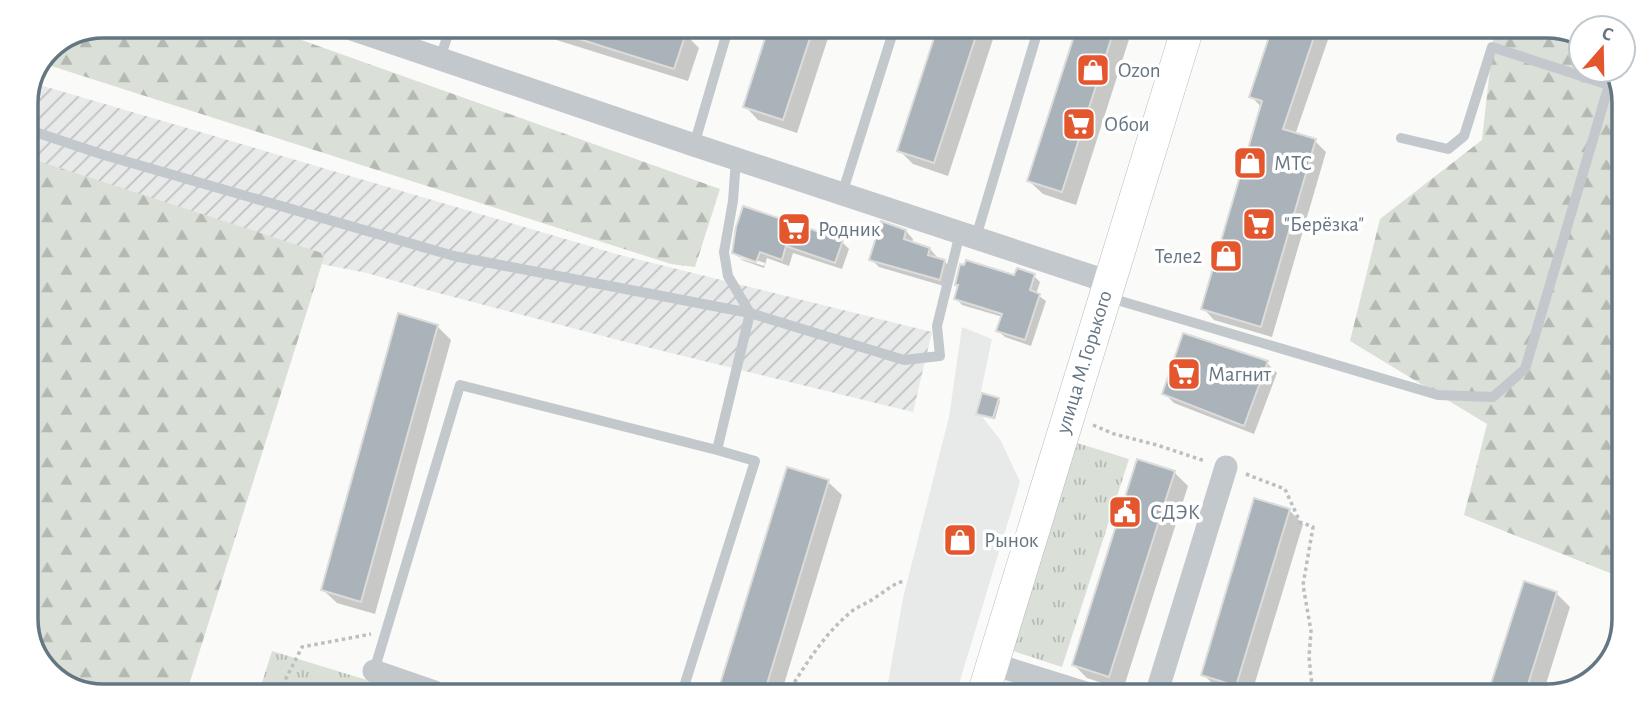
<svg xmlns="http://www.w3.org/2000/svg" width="1651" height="723" viewBox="0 0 1651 723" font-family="'Alegreya Sans',sans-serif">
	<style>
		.built { fill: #e8e9e9 }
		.industrial { fill: url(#industrial-furrows) }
		.forest { fill: url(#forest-firs) }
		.park { fill: url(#park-tufts) }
		.shadow { fill: #0003; fill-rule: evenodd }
		.building { fill: #aab3b9; stroke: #dcdcda; stroke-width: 2 }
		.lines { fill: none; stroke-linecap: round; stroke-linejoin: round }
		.secondary-casing { stroke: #b3babf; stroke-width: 33 }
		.path { stroke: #bbbfc2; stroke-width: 3.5; stroke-dasharray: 3.5 3.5; stroke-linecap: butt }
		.lane { stroke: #c3c8cc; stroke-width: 10 }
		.street { stroke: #c3c8cc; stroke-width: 23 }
		.secondary { stroke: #fff; stroke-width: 32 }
		.labels { text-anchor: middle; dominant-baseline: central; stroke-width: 7; stroke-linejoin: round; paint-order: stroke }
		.poi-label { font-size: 21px; fill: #657683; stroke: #fff; text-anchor: start }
		.street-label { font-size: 21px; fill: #657683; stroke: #fff }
		.rim { fill: none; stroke: #657683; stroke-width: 3.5 }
	</style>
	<defs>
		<pattern id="industrial-furrows" width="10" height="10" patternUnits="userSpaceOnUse" patternTransform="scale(1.75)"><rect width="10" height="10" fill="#e8e9e9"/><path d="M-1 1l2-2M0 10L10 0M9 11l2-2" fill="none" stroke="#c0c1c2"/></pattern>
		<pattern id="forest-firs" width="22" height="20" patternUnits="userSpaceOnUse" patternTransform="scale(1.75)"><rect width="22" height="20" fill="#dadfd7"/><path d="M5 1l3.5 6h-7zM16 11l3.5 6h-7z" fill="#b4b9b4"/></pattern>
		<pattern id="park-tufts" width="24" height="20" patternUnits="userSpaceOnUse" patternTransform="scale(1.75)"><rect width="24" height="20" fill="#dadfd7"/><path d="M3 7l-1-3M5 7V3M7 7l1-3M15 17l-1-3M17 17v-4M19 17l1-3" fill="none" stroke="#b4b9b4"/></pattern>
	</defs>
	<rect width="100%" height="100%" fill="#fafaf8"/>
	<path class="built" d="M 962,327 L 992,339 L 977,410 L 1001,441 L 1020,482 L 956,694 L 886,694 L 903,598 L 949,417 Z"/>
	<path class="industrial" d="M 33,83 L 620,255 L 932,332 L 913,412 L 618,340 L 423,289 L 367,273 L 296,259 L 26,164 L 26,98 Z"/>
	<path class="forest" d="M 103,26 L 265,27 L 720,189 L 695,267 L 671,264 L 42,63 L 49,48 Z
		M 1494,32 L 1577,32 L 1581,35 L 1581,70 L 1614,70 L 1625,98 L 1620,577 L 1464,515 L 1487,424 L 1350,341 L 1380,219 L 1482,140 Z
		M 26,157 L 325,254 L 187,691 L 74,691 L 42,666 L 26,625 Z"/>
	<path class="park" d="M 1077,443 L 1129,459 L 1062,667 L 1010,650 Z
		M 272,651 L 406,692 L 259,692 Z"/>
	<path class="shadow" d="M 518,28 L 666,28 L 685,34 L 699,48 L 688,81 Z
		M 770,29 L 831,29 L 797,133 L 758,120 L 745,106 Z
		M 938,29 L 996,30 L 948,176 L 913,164 L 899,150 Z
		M 1077,30 L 1132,30 L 1076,205 L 1043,194 L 1029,181 Z
		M 1273,31 L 1331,31 L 1295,135 L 1315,141 L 1326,152 L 1272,337 L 1214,320 L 1203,308 L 1262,108 L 1251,96 Z
		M 744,209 L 842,242 L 849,249 L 842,269 L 793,253 L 789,266 L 767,258 L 764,268 L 742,260 L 734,253 ZM 739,254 L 765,263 L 764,266 L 739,258 Z
		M 906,231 L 913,239 L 912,244 L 930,249 L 937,257 L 936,259 L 944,261 L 952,269 L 947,287 L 879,267 L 871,259 Z
		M 1034,276 L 1040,282 L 1036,294 L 1046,301 L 1031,346 L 1005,337 L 998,331 L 1003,317 L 962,305 L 956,298 L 1016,277 Z
		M 437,326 L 451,340 L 375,614 L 337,603 L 323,590 Z
		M 1267,363 L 1277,373 L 1254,434 L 1174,403 L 1164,393 Z
		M 998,399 L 1000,401 L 995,419 L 980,415 Z
		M 1174,472 L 1188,486 L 1123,690 L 1087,678 L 1074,665 Z
		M 828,482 L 842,495 L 781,694 L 719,694 Z
		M 1289,510 L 1303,524 L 1251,696 L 1241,696 L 1217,688 L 1203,674 Z
		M 1525,583 L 1556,593 L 1570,607 L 1542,697 L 1489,697 Z
		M 1367,686 L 1401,696 L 1364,696 Z"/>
	<path class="building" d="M 558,28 L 672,28 L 686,33 L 674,69 L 557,32 Z
		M 768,29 L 813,29 L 783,120 L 743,107 Z
		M 937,29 L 978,30 L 934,163 L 897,151 Z
		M 1076,30 L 1114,30 L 1062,192 L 1027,181 Z
		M 1271,31 L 1316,31 L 1283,129 L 1316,139 L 1261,327 L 1201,309 L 1262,101 L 1249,97 Z
		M 743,206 L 843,240 L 835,263 L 786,246 L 782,260 L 760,252 L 756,262 L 732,253 L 736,227 Z
		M 881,221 L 906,230 L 904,239 L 930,248 L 928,255 L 945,260 L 940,280 L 869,260 Z
		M 966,260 L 1014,275 L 1017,268 L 1035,274 L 1030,290 L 1040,294 L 1025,340 L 996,331 L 1002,314 L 954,299 L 958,285 L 955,285 L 960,264 L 964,265 Z
		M 398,313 L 438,325 L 361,602 L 321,590 Z
		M 1183,333 L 1268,361 L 1244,426 L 1162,394 Z
		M 982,393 L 999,398 L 993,418 L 976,414 Z
		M 1137,459 L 1175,471 L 1109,677 L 1072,665 Z
		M 787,467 L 829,480 L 764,694 L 717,694 Z
		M 1254,498 L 1290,509 L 1236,686 L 1201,675 Z
		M 1524,581 L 1557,592 L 1524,697 L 1487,696 Z"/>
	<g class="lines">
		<defs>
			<path id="secondary" d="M 983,695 L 1187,30"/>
		</defs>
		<use href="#secondary" class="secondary-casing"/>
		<path class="path" d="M 1093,425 L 1114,434 L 1157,445 L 1205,461
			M 1246,474 L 1285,489 L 1300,522 L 1313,527 L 1303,585 L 1311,631 L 1309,657 L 1313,696
			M 279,692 L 302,647 L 371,634
			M 787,694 C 806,664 824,634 852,611 C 859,606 868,603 876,597 C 886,591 892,584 904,581"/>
		<path class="lane" d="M 711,29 L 726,34
			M 440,59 L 450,28
			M 26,129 L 104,155 L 454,256 L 750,313 L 904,360 L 940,356 L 937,326 L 960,233
			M 694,145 L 728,29
			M 842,194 L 894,29
			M 976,237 L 1038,30
			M 1107,297 L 1438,395 L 1493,397 L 1525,369 L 1609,85 L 1492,47 L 1464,136 L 1448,149 L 1401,138
			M 374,671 L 460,385 L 717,450 L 750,313 L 728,276 L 724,252 L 733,201 L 736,159
			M 682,693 L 755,461 L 717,450"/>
		<path class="street" d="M 346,27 L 694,145 L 1109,282
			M 993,664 L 1092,695
			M 374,671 L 435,692
			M 1156,695 L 1226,467"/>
		<use href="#secondary" class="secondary"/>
	</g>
	<defs>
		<symbol id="shop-square" viewBox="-11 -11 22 22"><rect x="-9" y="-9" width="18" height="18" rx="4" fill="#e4572e" stroke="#fff"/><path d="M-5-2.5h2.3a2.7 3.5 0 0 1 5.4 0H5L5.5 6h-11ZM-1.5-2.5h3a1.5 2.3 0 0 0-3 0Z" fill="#fff"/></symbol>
		<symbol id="supermarket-square" viewBox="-11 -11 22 22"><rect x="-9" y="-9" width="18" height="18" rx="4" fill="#e4572e" stroke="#fff"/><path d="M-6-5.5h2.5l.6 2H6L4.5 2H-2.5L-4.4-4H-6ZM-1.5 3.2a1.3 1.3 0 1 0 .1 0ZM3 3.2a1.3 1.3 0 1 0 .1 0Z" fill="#fff"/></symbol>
		<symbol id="civic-square" viewBox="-11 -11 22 22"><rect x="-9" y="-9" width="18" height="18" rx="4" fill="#e4572e" stroke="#fff"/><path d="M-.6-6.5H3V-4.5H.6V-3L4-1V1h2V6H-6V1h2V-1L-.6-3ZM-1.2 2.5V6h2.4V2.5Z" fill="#fff"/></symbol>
	</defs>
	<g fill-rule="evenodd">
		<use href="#shop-square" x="1074" y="51" width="38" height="38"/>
		<use href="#supermarket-square" x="1060" y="105" width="38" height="38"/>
		<use href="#shop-square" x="1231" y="144" width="38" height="38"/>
		<use href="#supermarket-square" x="1240" y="205" width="38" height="38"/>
		<use href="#supermarket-square" x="775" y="210" width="38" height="38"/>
		<use href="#shop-square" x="1207" y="237" width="38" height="38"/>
		<use href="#supermarket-square" x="1165" y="355" width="38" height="38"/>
		<use href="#civic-square" x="1106" y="493" width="38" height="38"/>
		<use href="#shop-square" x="941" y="521" width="38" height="38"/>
	</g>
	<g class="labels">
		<g class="poi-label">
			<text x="1118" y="70">Ozon</text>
			<text x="1104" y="124">Обои</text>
			<text x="1274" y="163">МТС</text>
			<text x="1284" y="224">"Берёзка"</text>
			<text x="818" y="229">Родник</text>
			<text x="1202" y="256" text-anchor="end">Теле2</text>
			<text x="1208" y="374">Магнит</text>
			<text x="1150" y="512">СДЭК</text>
			<text x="984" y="540">Рынок</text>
		</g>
		<g class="street-label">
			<text transform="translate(1084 362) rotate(-73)">улица М.Горького</text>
		</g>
	</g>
	<path d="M0 0H1651V723H0ZM103 38H1547A65 65 0 0 1 1612 103V619A65 65 0 0 1 1547 684H103A65 65 0 0 1 38 619V103A65 65 0 0 1 103 38Z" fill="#fff" fill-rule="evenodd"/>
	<path class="rim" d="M103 38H1547A65 65 0 0 1 1612 103V619A65 65 0 0 1 1547 684H103A65 65 0 0 1 38 619V103A65 65 0 0 1 103 38Z"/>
	<g transform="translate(1602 49) rotate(20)"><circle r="33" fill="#ffffff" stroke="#c1c8cd" stroke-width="2"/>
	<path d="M0-5L12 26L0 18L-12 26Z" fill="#e4572e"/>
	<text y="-10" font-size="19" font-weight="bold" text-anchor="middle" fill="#657683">С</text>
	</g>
</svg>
